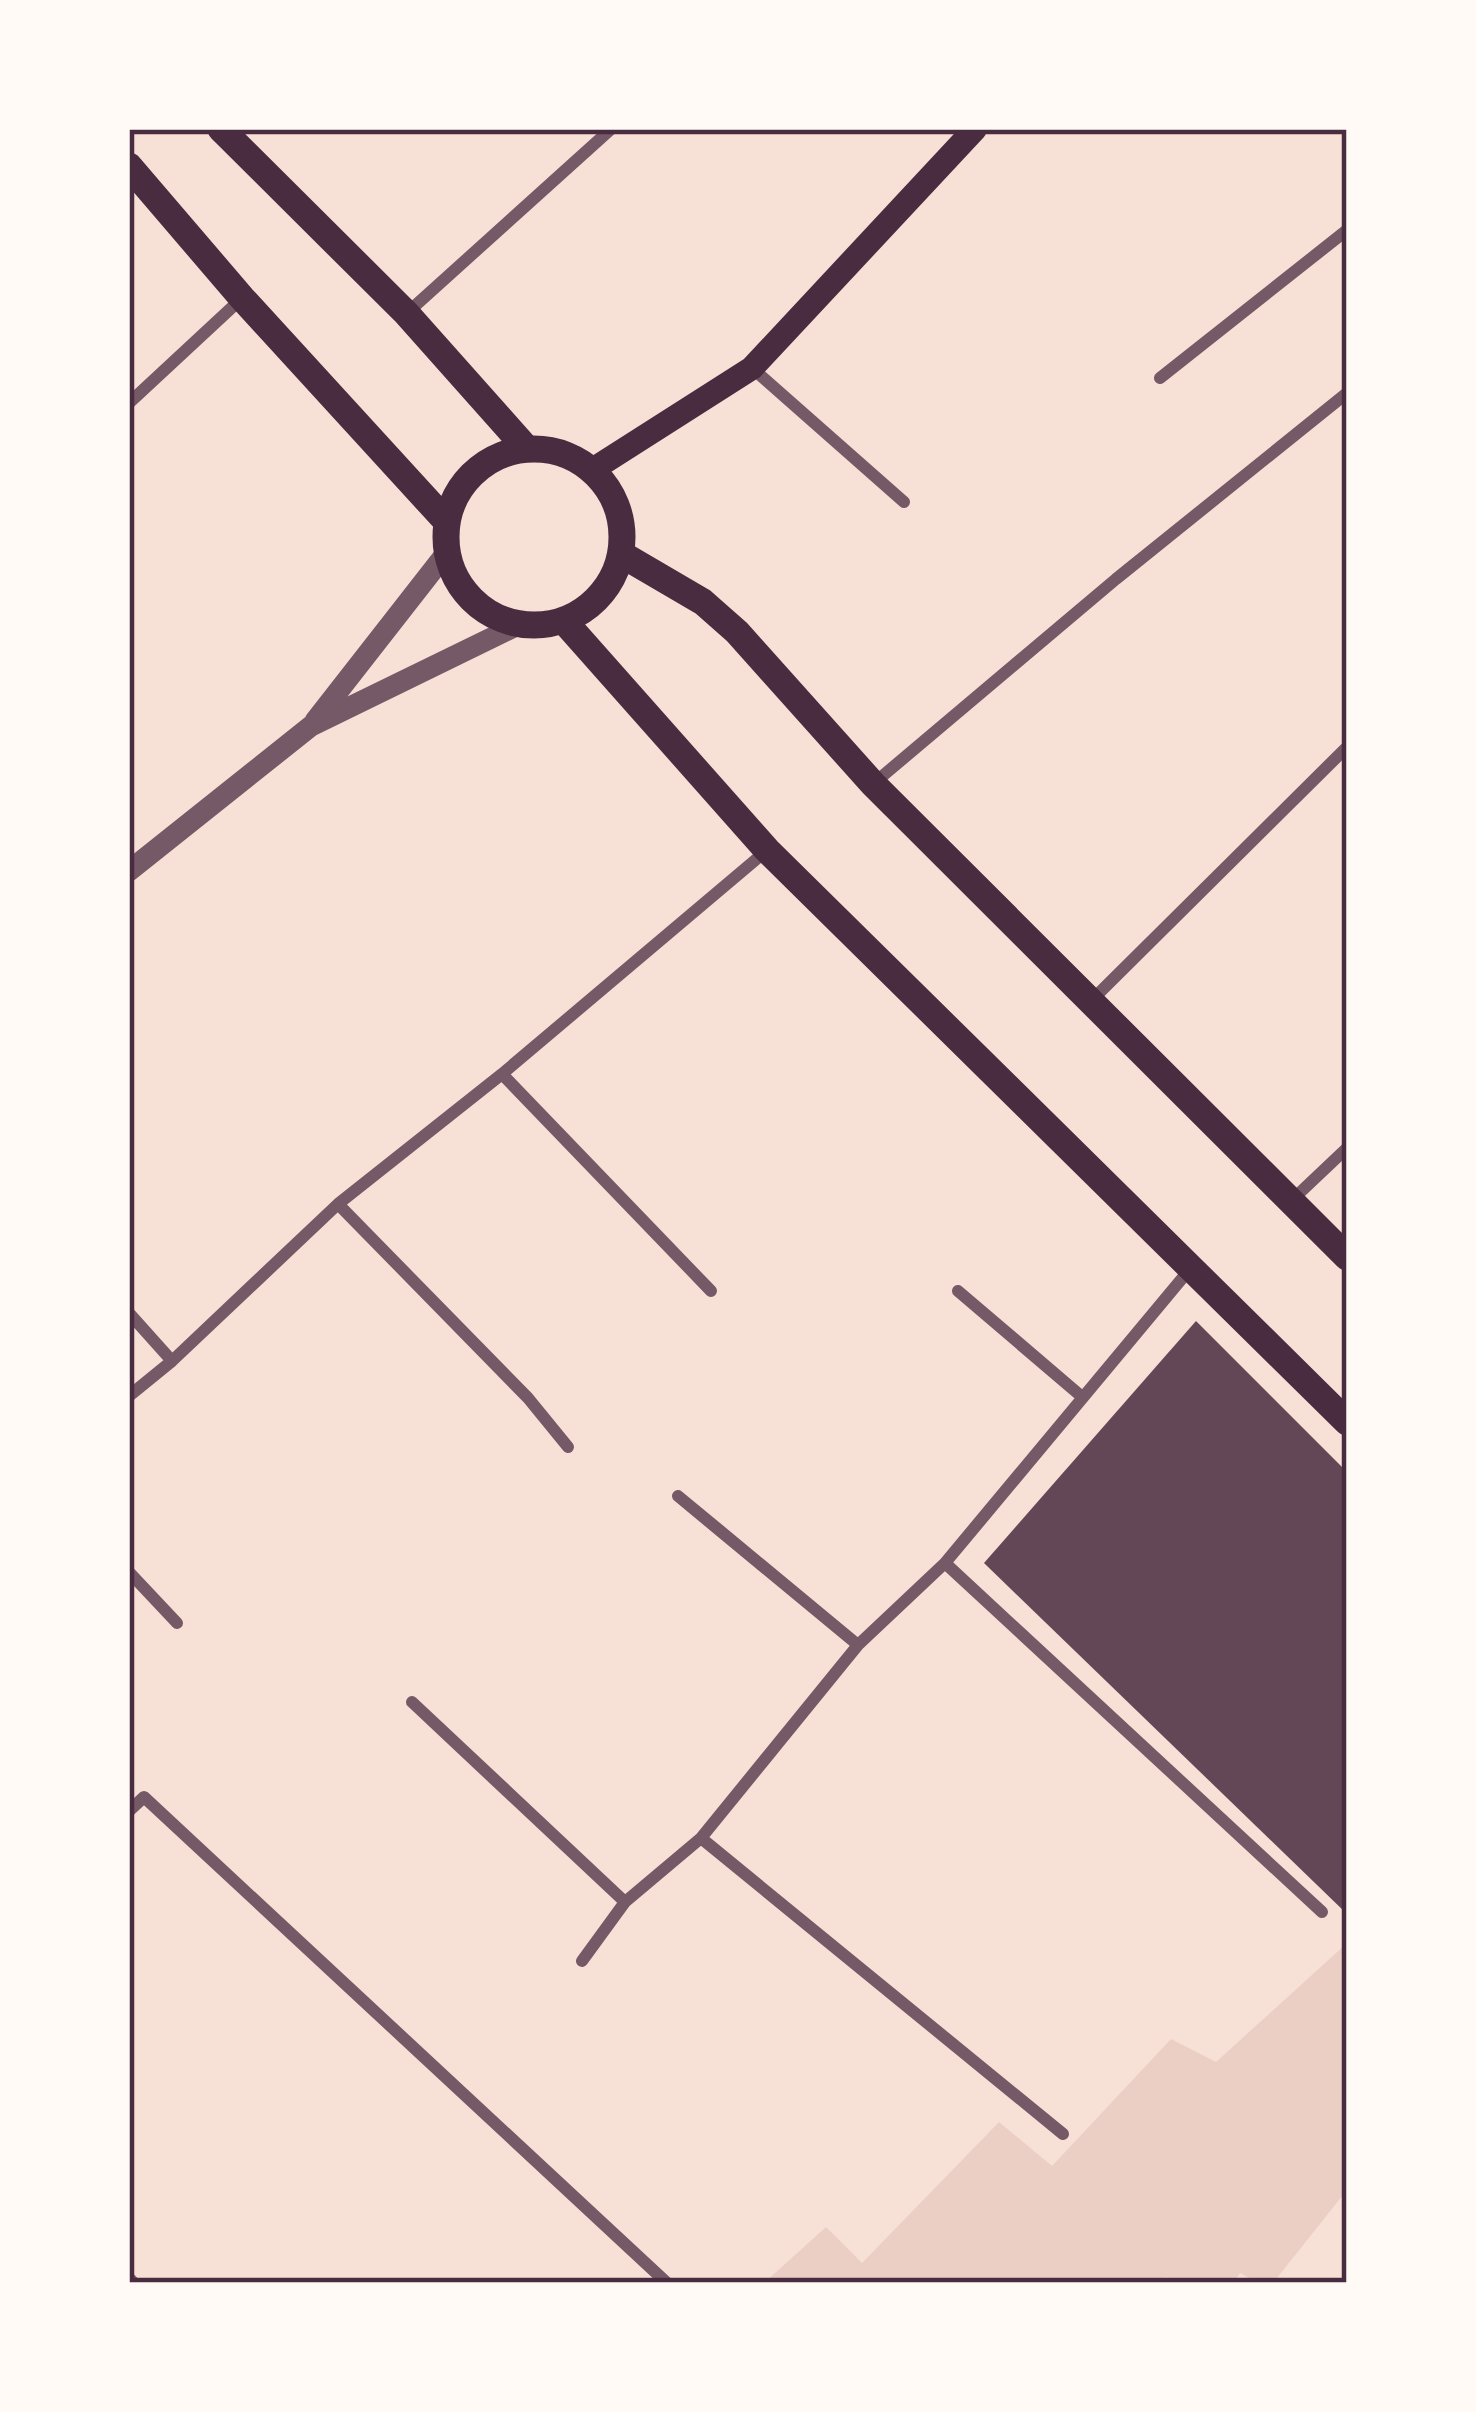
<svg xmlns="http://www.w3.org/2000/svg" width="1476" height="2412" viewBox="0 0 1476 2412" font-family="'Work Sans',sans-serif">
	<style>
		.green { fill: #ebcfc5 }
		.building { fill: #644757 }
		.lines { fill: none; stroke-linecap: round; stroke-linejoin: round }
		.minor { stroke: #755966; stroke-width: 12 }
		.tertiary { stroke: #755966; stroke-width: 21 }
		.secondary { stroke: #4a2c40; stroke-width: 24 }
		.primary { stroke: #4a2c40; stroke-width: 27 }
		.neatline { fill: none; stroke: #4a2c40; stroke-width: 4.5 }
	</style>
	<rect width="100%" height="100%" fill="#f7e1d7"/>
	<path class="green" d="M 1347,1943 L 1347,2190 L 1273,2283 L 1258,2283 L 1240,2273 L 1233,2283 L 1174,2283 L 1167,2277 L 1162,2283 L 764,2283 L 826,2227 L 862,2263 L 999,2122 L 1052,2166 L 1171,2039 L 1216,2062 Z"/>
	<path class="building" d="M 1196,1321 L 1347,1472 L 1347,1914 L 984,1563 Z"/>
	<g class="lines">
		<path class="minor" d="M 407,313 L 611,129
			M 752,368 L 904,502
			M 1160,378 L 1347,230
			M 129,403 L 241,299
			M 873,784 L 1116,579 L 1347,393
			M 1092,1000 L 1347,747
			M 502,1074 L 711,1291
			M 1291,1201 L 1347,1148
			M 338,1204 L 528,1398 L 568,1447
			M 958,1291 L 1081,1396
			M 129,1313 L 172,1361
			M 129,1396 L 172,1361 L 338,1204 L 502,1074 L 766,851
			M 678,1496 L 858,1645
			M 945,1563 L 1322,1912
			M 129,1572 L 177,1623
			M 412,1702 L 625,1902
			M 129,1811 L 144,1797 L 667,2283
			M 701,1838 L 1063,2134
			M 582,1961 L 625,1902 L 701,1838 L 858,1645 L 945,1563 L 1190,1269
			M 129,2278 L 134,2283"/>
		<path class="tertiary" d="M 315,721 L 447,552
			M 129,871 L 311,726 L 518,625"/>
		<path class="secondary" d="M 592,470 L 752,368 L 975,129"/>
		<path class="primary" d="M 221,129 L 406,313 L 527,449
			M 129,166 L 242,298 L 447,522
			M446 537a88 88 0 1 1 176 0a88 88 0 1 1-176 0Z
			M 621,554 L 703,602 L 737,632 L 873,784 L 1347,1257
			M 564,621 L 767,850 L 1347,1422"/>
	</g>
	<rect width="1476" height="2412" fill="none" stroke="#fffaf5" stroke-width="264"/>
	<rect x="132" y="132" width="1212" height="2148" class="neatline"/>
</svg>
